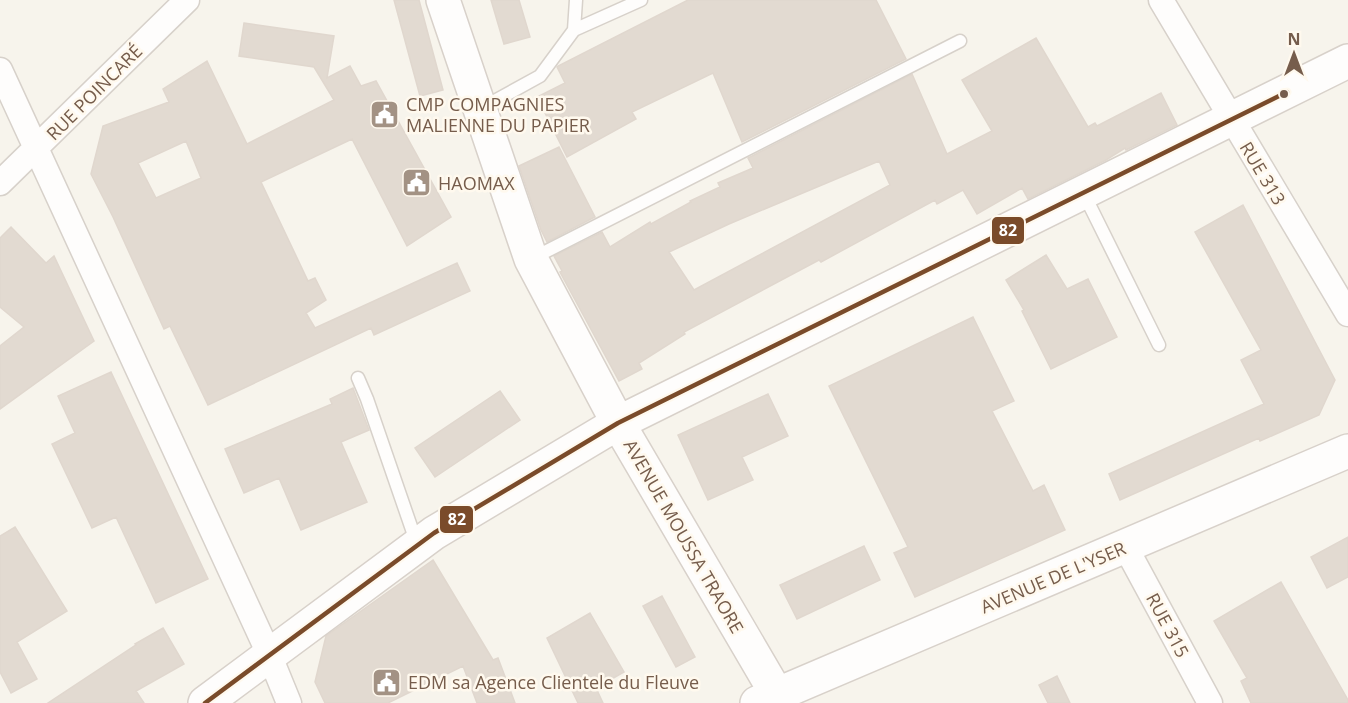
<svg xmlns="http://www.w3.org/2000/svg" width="1348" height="703" viewBox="0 0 1348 703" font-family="'Open Sans',sans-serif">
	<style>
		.building { fill: #e2dad1; stroke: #e0d7ce; stroke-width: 1.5; fill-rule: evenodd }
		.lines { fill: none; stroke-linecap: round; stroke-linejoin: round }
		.lane-casing { stroke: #d7d1ca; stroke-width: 15 }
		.street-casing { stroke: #d7d1ca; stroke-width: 27 }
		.secondary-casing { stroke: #d8d1ca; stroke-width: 36 }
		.lane { stroke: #fefdfc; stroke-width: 12 }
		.street { stroke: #fefdfc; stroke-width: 24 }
		.secondary { stroke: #fefdfc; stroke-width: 33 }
		.bus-1-casing { stroke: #fff9ee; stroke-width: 9 }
		.bus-1 { stroke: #7a4b2a; stroke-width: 4.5 }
		.bus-dot { fill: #765d4c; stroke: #fff9ee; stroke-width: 2 }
		.labels { text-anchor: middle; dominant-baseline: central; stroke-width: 5; stroke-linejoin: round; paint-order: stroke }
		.street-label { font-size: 18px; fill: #765d4c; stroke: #fff9ee }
		.poi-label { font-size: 18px; fill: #765d4c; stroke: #fff9ee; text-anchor: start }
		.line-badge { stroke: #fff9ee; stroke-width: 2 }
		.badge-label { font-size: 16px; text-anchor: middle; font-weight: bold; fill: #fff }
	</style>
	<rect width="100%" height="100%" fill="#f7f4ec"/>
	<path class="building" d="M 394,0 L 419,0 L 443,90 L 420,96 Z
		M 491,0 L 519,0 L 530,37 L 504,44 Z
		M 688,0 L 876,0 L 906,59 L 742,142 L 713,73 L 632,112 L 636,119 L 567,157 L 537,97 L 565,83 L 557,67 L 558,66 Z
		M 244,23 L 334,36 L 327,78 L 350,66 L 361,86 L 376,81 L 451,217 L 407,246 L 352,139 L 261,182 L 308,281 L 315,278 L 326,300 L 306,313 L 315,328 L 457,263 L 470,291 L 374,335 L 371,328 L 208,405 L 170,326 L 164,329 L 113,217 L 91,174 L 103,126 L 169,102 L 163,89 L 207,61 L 247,144 L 334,100 L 314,67 L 239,56 ZM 186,141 L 201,178 L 156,198 L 138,163 Z
		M 1036,38 L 1088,127 L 1095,123 L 1097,126 L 1161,93 L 1177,125 L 1126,150 L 1125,148 L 1106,160 L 1028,199 L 1022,188 L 977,214 L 963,190 L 937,204 L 935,200 L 821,262 L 819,260 L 684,332 L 685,334 L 639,363 L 642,369 L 619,381 L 560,272 L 562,271 L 554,256 L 602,232 L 610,247 L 650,222 L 651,224 L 691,202 L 690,201 L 720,187 L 718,183 L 753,168 L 748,158 L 912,74 L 947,154 L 992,131 L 962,80 ZM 879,161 L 890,185 L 694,290 L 669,252 L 729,224 Z
		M 559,147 L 595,217 L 547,242 L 541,230 L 519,166 Z
		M 1243,205 L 1335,380 L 1319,415 L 1260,441 L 1259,438 L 1120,500 L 1109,474 L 1264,404 L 1241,360 L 1261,350 L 1195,232 Z
		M 11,227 L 46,263 L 54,256 L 94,341 L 0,409 L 0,346 L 24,327 L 0,307 L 0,238 Z
		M 1046,255 L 1067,289 L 1088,279 L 1117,337 L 1051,369 L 1022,311 L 1024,310 L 1006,280 Z
		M 973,317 L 1014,401 L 992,411 L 1033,491 L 1044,485 L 1065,530 L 915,597 L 894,553 L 908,547 L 829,386 Z
		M 111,372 L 208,579 L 156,603 L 116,517 L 92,528 L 52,444 L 75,433 L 58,396 Z
		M 353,388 L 369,430 L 341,442 L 367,502 L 301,530 L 279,478 L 244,493 L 225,449 L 332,404 L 330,399 Z
		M 500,391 L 520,420 L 435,477 L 415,448 Z
		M 768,394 L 788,436 L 742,457 L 753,480 L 708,500 L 678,435 Z
		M 15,527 L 67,611 L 17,642 L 37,679 L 11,693 L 0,672 L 0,536 Z
		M 1348,537 L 1348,577 L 1327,588 L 1311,557 Z
		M 864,546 L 880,580 L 797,619 L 780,585 Z
		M 433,560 L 493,660 L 498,658 L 515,703 L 477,703 L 463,666 L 388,703 L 325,703 L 315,682 L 326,636 Z
		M 1281,582 L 1348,700 L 1348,703 L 1251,703 L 1241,681 L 1247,678 L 1214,621 Z
		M 662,596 L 695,657 L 676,667 L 643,606 Z
		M 590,613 L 624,672 L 596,688 L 603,703 L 578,703 L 547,638 Z
		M 163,628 L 184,664 L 136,691 L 144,703 L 48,703 L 136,645 L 135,644 Z
		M 1057,676 L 1070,703 L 1048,703 L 1039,685 Z"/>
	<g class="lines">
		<defs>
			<path id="lane" d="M 574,30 L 641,0
				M 480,109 L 540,76 L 574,30 L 576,0
				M 1084,194 L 1159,345
				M 533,258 L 960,41
				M 358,378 L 367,399 L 417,544"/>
			<path id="street" d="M 1161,0 L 1348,314
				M 0,70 L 269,654 L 289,703
				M 0,183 L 187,0
				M 1125,546 L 1210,703"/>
			<path id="secondary" d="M 443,0 L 531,259 L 618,423 L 782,703
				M 205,703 L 434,533 L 618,423 L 1348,61
				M 757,703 L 1348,451"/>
		</defs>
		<use href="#lane" class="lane-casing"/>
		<use href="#street" class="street-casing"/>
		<use href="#secondary" class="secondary-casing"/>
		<use href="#lane" class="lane"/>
		<use href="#street" class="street"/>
		<use href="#secondary" class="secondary"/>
		<defs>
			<path id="bus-1" d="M 205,703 L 434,533 L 618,423 L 1287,92"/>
		</defs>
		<use href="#bus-1" class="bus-1-casing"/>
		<use href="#bus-1" class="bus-1"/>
	</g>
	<defs>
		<symbol id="civic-square" viewBox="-11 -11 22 22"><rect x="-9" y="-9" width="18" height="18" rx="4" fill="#a39284" stroke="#fff9ee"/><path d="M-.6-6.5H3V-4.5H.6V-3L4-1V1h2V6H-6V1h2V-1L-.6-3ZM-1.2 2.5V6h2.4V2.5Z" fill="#fff"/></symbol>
	</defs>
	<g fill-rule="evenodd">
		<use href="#civic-square" x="368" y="98" width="33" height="33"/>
		<use href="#civic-square" x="400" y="166" width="33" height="33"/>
		<use href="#civic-square" x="370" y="666" width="33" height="33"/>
	</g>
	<circle class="bus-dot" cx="1284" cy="94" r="5"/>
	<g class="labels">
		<g class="street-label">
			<text transform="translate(94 92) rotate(-45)">RUE POINCARÉ</text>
			<text transform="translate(1263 173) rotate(59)">RUE 313</text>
			<text transform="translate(684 536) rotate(60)">AVENUE MOUSSA TRAORE</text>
			<text transform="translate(1053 577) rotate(-23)">AVENUE DE L'YSER</text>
			<text transform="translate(1168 625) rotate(62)">RUE 315</text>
		</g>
		<g class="poi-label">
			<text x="406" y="104">CMP COMPAGNIES<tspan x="406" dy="21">MALIENNE DU PAPIER</tspan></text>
			<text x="438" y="183">HAOMAX</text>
			<text x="408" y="682">EDM sa Agence Clientele du Fleuve</text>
		</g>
	</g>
	<g class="line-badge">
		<rect x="991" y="216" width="34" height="29" rx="6" fill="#7a4b2a"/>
		<rect x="439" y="505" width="35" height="29" rx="6" fill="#7a4b2a"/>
	</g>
	<g class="badge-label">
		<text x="1008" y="236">82</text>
		<text x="457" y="525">82</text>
	</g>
	<g transform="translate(1294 54)" stroke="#fff9ee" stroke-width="4.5" paint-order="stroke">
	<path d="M0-4.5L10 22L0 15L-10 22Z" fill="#765d4c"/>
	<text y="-9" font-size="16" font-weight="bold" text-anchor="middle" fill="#765d4c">N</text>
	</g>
</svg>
